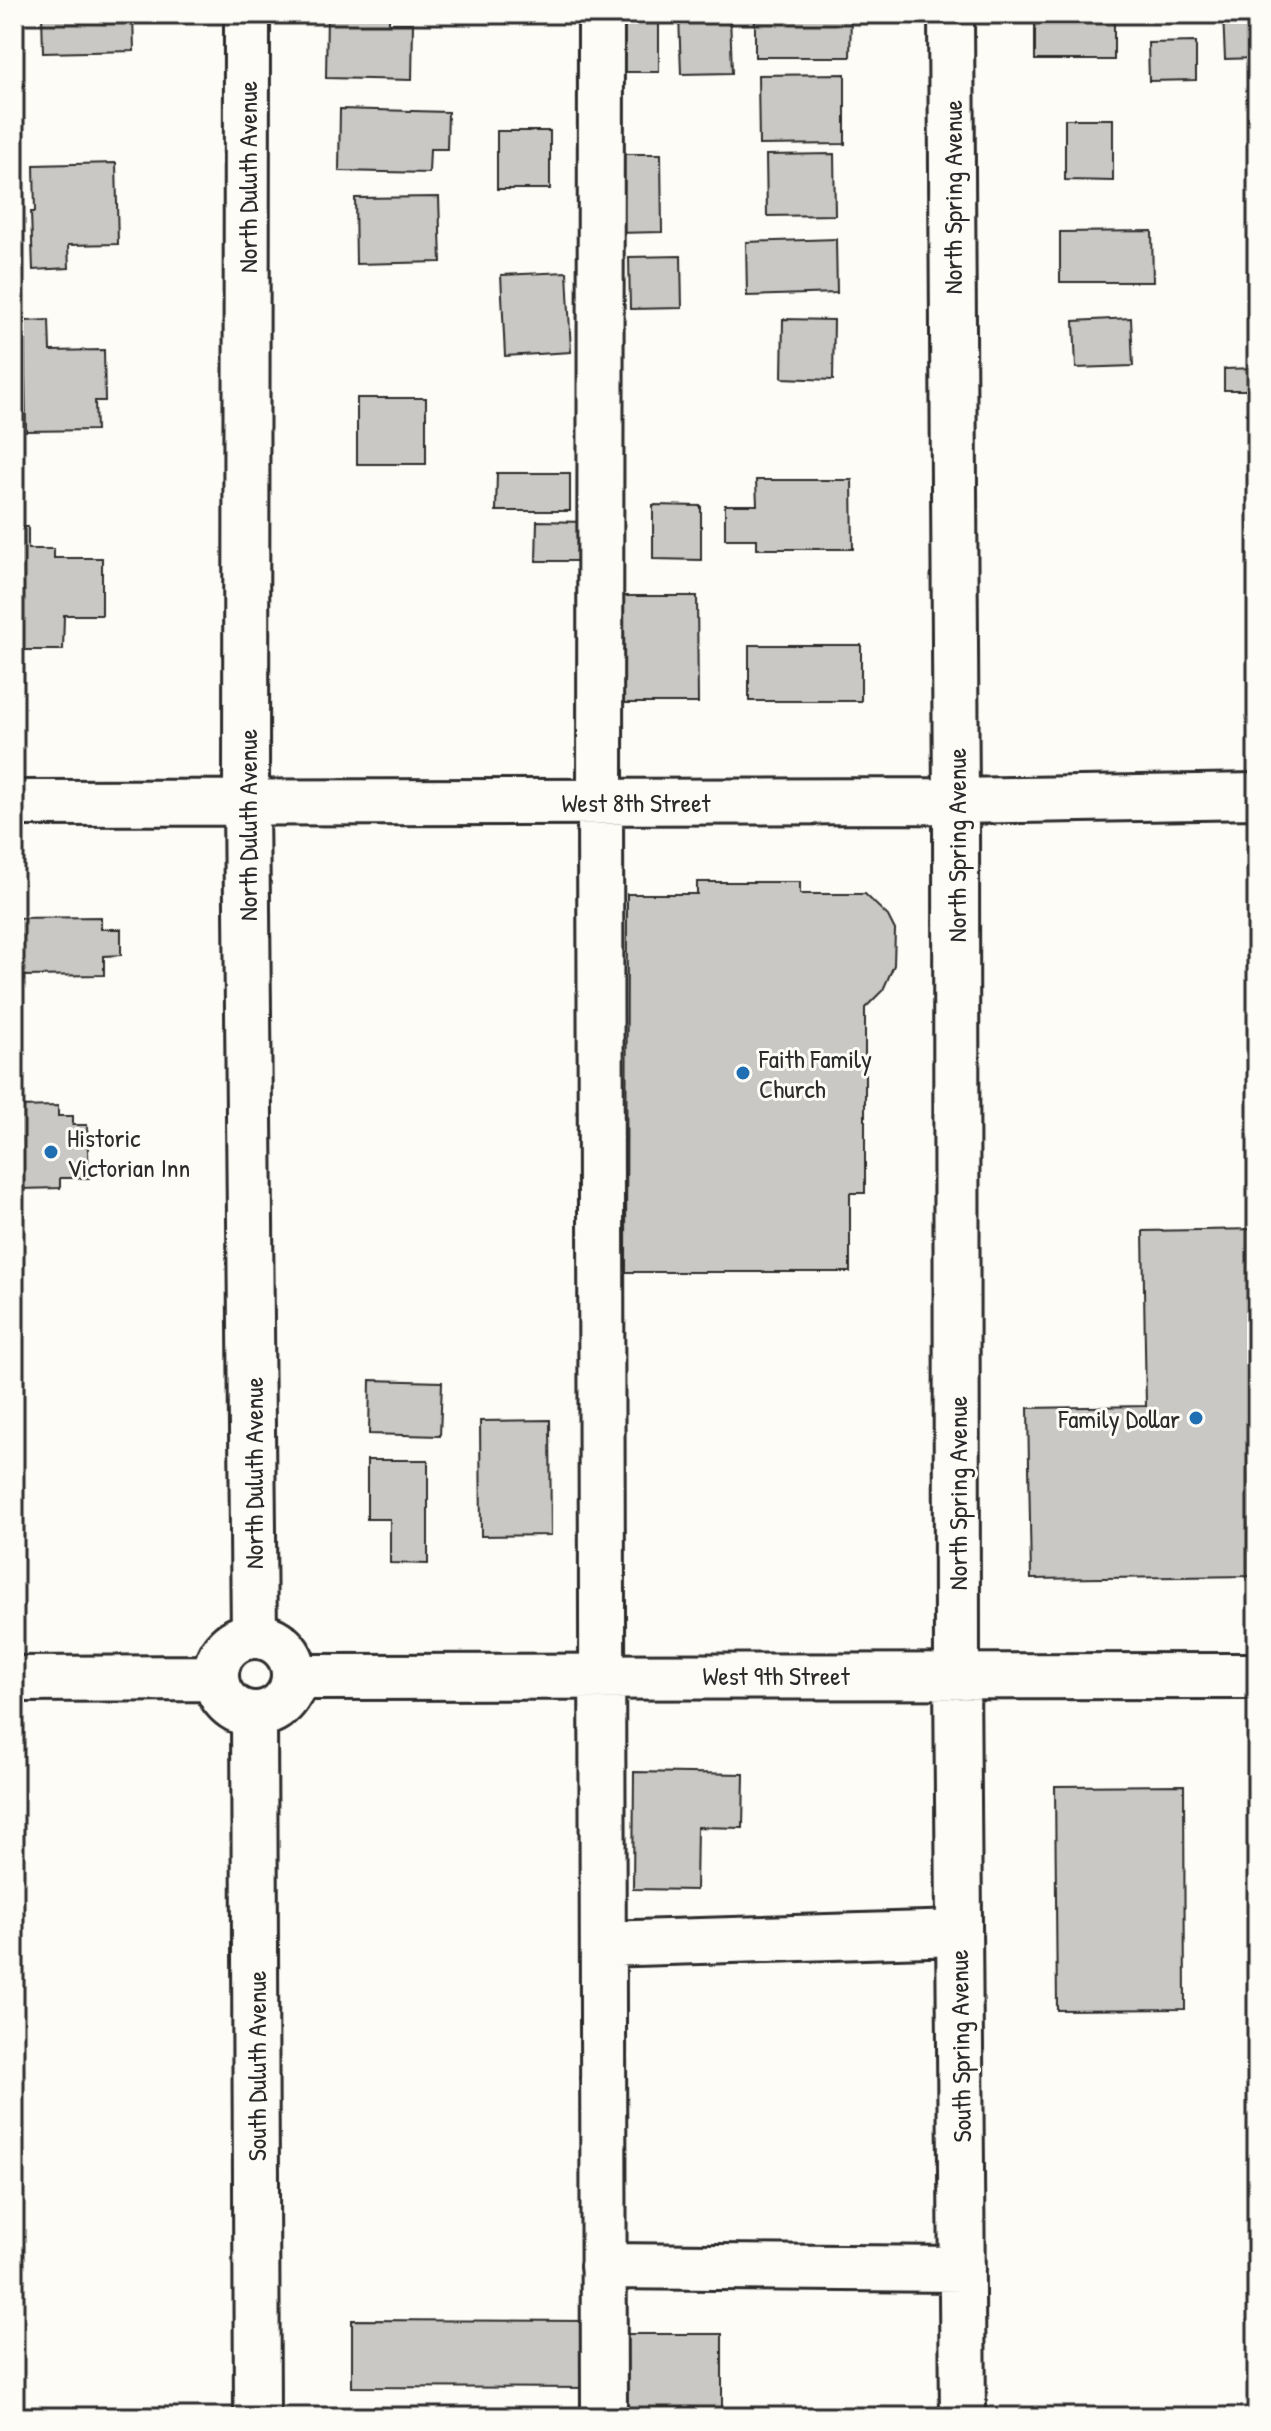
<svg xmlns="http://www.w3.org/2000/svg" width="1271" height="2431" viewBox="0 0 1271 2431" font-family="'Patrick Hand',sans-serif">
	<style>
		.building { fill: #c9c8c4; stroke: #2b2b2b; stroke-width: 2 }
		.lines { fill: none; stroke-linecap: round; stroke-linejoin: round }
		.minor-casing { stroke: #2b2b2b; stroke-width: 50 }
		.minor { stroke: #fdfcf7; stroke-width: 44 }
		.poi-dot { fill: #1f6fb2; stroke: #fdfcf7; stroke-width: 3 }
		.labels { text-anchor: middle; dominant-baseline: central; stroke-width: 6; stroke-linejoin: round; paint-order: stroke }
		.street-label { font-size: 26px; fill: #2b2b2b; stroke: #fdfcf7 }
		.poi-label { font-size: 26px; fill: #2b2b2b; stroke: #fdfcf7; text-anchor: start }
	</style>
	<rect width="100%" height="100%" fill="#fdfcf7"/>
	<filter id="ink" filterUnits="userSpaceOnUse"><feTurbulence type="fractalNoise" baseFrequency=".0125" numOctaves="2"/><feDisplacementMap in="SourceGraphic" scale="16" xChannelSelector="R" yChannelSelector="G"/><feConvolveMatrix kernelMatrix="1 2 1 2 8 2 1 2 1" color-interpolation-filters="sRGB"/></filter>
	<g filter="url(#ink)">
		<path class="building" d="M 42,14 L 133,14 L 134,51 L 43,53 Z
			M 327,14 L 389,14 L 389,23 L 413,23 L 412,80 L 326,78 Z
			M 610,14 L 659,14 L 659,72 L 611,72 Z
			M 679,14 L 730,14 L 732,73 L 681,74 Z
			M 755,14 L 851,14 L 850,57 L 755,57 Z
			M 1035,14 L 1114,14 L 1114,60 L 1035,60 Z
			M 1223,14 L 1257,14 L 1257,58 L 1225,59 Z
			M 1196,42 L 1196,80 L 1149,81 L 1148,43 Z
			M 845,74 L 845,144 L 759,145 L 758,75 Z
			M 340,109 L 448,112 L 447,149 L 430,149 L 429,173 L 339,171 Z
			M 1065,119 L 1113,119 L 1113,181 L 1065,180 Z
			M 497,131 L 550,131 L 550,189 L 497,189 Z
			M 616,154 L 661,154 L 662,232 L 616,233 Z
			M 834,154 L 835,215 L 767,216 L 766,155 Z
			M 116,163 L 118,244 L 68,245 L 69,268 L 33,270 L 31,212 L 35,212 L 34,165 Z
			M 439,197 L 441,262 L 356,264 L 355,198 Z
			M 1152,231 L 1153,282 L 1060,282 L 1060,232 Z
			M 836,239 L 837,293 L 747,296 L 746,242 Z
			M 681,256 L 682,308 L 630,309 L 629,257 Z
			M 567,272 L 571,352 L 505,356 L 501,275 Z
			M 1131,318 L 1133,366 L 1076,368 L 1074,321 Z
			M 783,319 L 834,320 L 833,380 L 782,378 Z
			M 49,320 L 50,351 L 104,350 L 105,401 L 95,401 L 96,430 L 26,431 L 24,321 Z
			M 1257,368 L 1257,390 L 1224,390 L 1224,369 Z
			M 357,398 L 426,398 L 426,464 L 357,464 Z
			M 497,473 L 570,473 L 570,511 L 496,511 Z
			M 756,480 L 852,480 L 853,549 L 757,549 L 757,539 L 725,539 L 725,505 L 757,505 Z
			M 653,505 L 701,506 L 701,560 L 653,559 Z
			M 537,521 L 585,522 L 585,561 L 536,561 Z
			M 14,527 L 28,527 L 28,549 L 54,549 L 54,558 L 102,558 L 102,615 L 64,615 L 63,650 L 14,650 Z
			M 615,596 L 697,596 L 698,703 L 615,703 Z
			M 749,645 L 861,645 L 861,701 L 749,701 Z
			M 697,882 L 800,882 L 800,894 L 865,894 L 888,916 L 895,930 L 894,965 L 883,990 L 865,1008 L 865,1193 L 850,1193 L 850,1272 L 626,1272 L 627,894 L 697,894 Z
			M 101,917 L 101,929 L 121,929 L 121,955 L 104,956 L 104,975 L 21,976 L 22,1007 L 14,1007 L 14,918 Z
			M 58,1106 L 58,1116 L 73,1116 L 73,1125 L 87,1125 L 89,1178 L 60,1178 L 60,1188 L 21,1189 L 20,1179 L 14,1179 L 16,1107 Z
			M 1257,1229 L 1257,1525 L 1250,1525 L 1251,1576 L 1031,1579 L 1028,1408 L 1146,1406 L 1143,1231 Z
			M 370,1380 L 442,1382 L 440,1436 L 369,1434 Z
			M 550,1420 L 551,1535 L 481,1536 L 480,1421 Z
			M 367,1460 L 428,1460 L 428,1564 L 390,1563 L 390,1519 L 367,1519 Z
			M 634,1772 L 744,1774 L 743,1828 L 697,1827 L 696,1890 L 633,1889 Z
			M 1184,1785 L 1185,2009 L 1057,2010 L 1055,1786 Z
			M 352,2320 L 590,2321 L 590,2388 L 352,2387 Z
			M 625,2334 L 722,2334 L 722,2417 L 625,2417 Z"/>
		<g class="lines">
			<defs>
				<path id="minor" d="M 247,14 L 246,803 L 254,1636
					M 601,14 L 600,802 L 604,2417
					M 951,14 L 956,801 L 957,1675 L 963,2417
					M 14,803 L 956,801 L 1257,796
					M216 1675a39 39 0 1 1 78 0a39 39 0 1 1-78 0Z
					M 294,1677 L 1257,1676
					M 14,1679 L 216,1678
					M 254,1714 L 257,2417
					M 603,1944 L 959,1933
					M 603,2266 L 962,2269"/>
			</defs>
			<use href="#minor" class="minor-casing"/>
			<use href="#minor" class="minor"/>
		</g>
	</g>
	<g class="poi-dot">
		<circle cx="743" cy="1073" r="8"/>
		<circle cx="51" cy="1152" r="8"/>
		<circle cx="1196" cy="1418" r="8"/>
	</g>
	<g class="labels">
		<g class="street-label">
			<text transform="translate(247 177) rotate(-90)">North Duluth Avenue</text>
			<text transform="translate(952 197) rotate(-90)">North Spring Avenue</text>
			<text x="636" y="802">West 8th Street</text>
			<text transform="translate(247 825) rotate(-90)">North Duluth Avenue</text>
			<text transform="translate(956 845) rotate(-90)">North Spring Avenue</text>
			<text transform="translate(253 1473) rotate(-90)">North Duluth Avenue</text>
			<text transform="translate(957 1493) rotate(-90)">North Spring Avenue</text>
			<text x="776" y="1675">West 9th Street</text>
			<text transform="translate(960 2046) rotate(-91)">South Spring Avenue</text>
			<text transform="translate(256 2066) rotate(-90)">South Duluth Avenue</text>
		</g>
		<g class="poi-label">
			<text x="759" y="1058">Faith Family<tspan x="759" dy="30">Church</tspan></text>
			<text x="67" y="1137">Historic<tspan x="67" dy="30">Victorian Inn</tspan></text>
			<text x="1180" y="1418" text-anchor="end">Family Dollar</text>
		</g>
	</g>
	<rect width="1271" height="2431" fill="none" stroke="#fdfcf7" stroke-width="48"/>
	<rect x="24" y="24" width="1223" height="2383" fill="none" stroke="#2b2b2b" stroke-width="3" filter="url(#ink)"/>
</svg>
